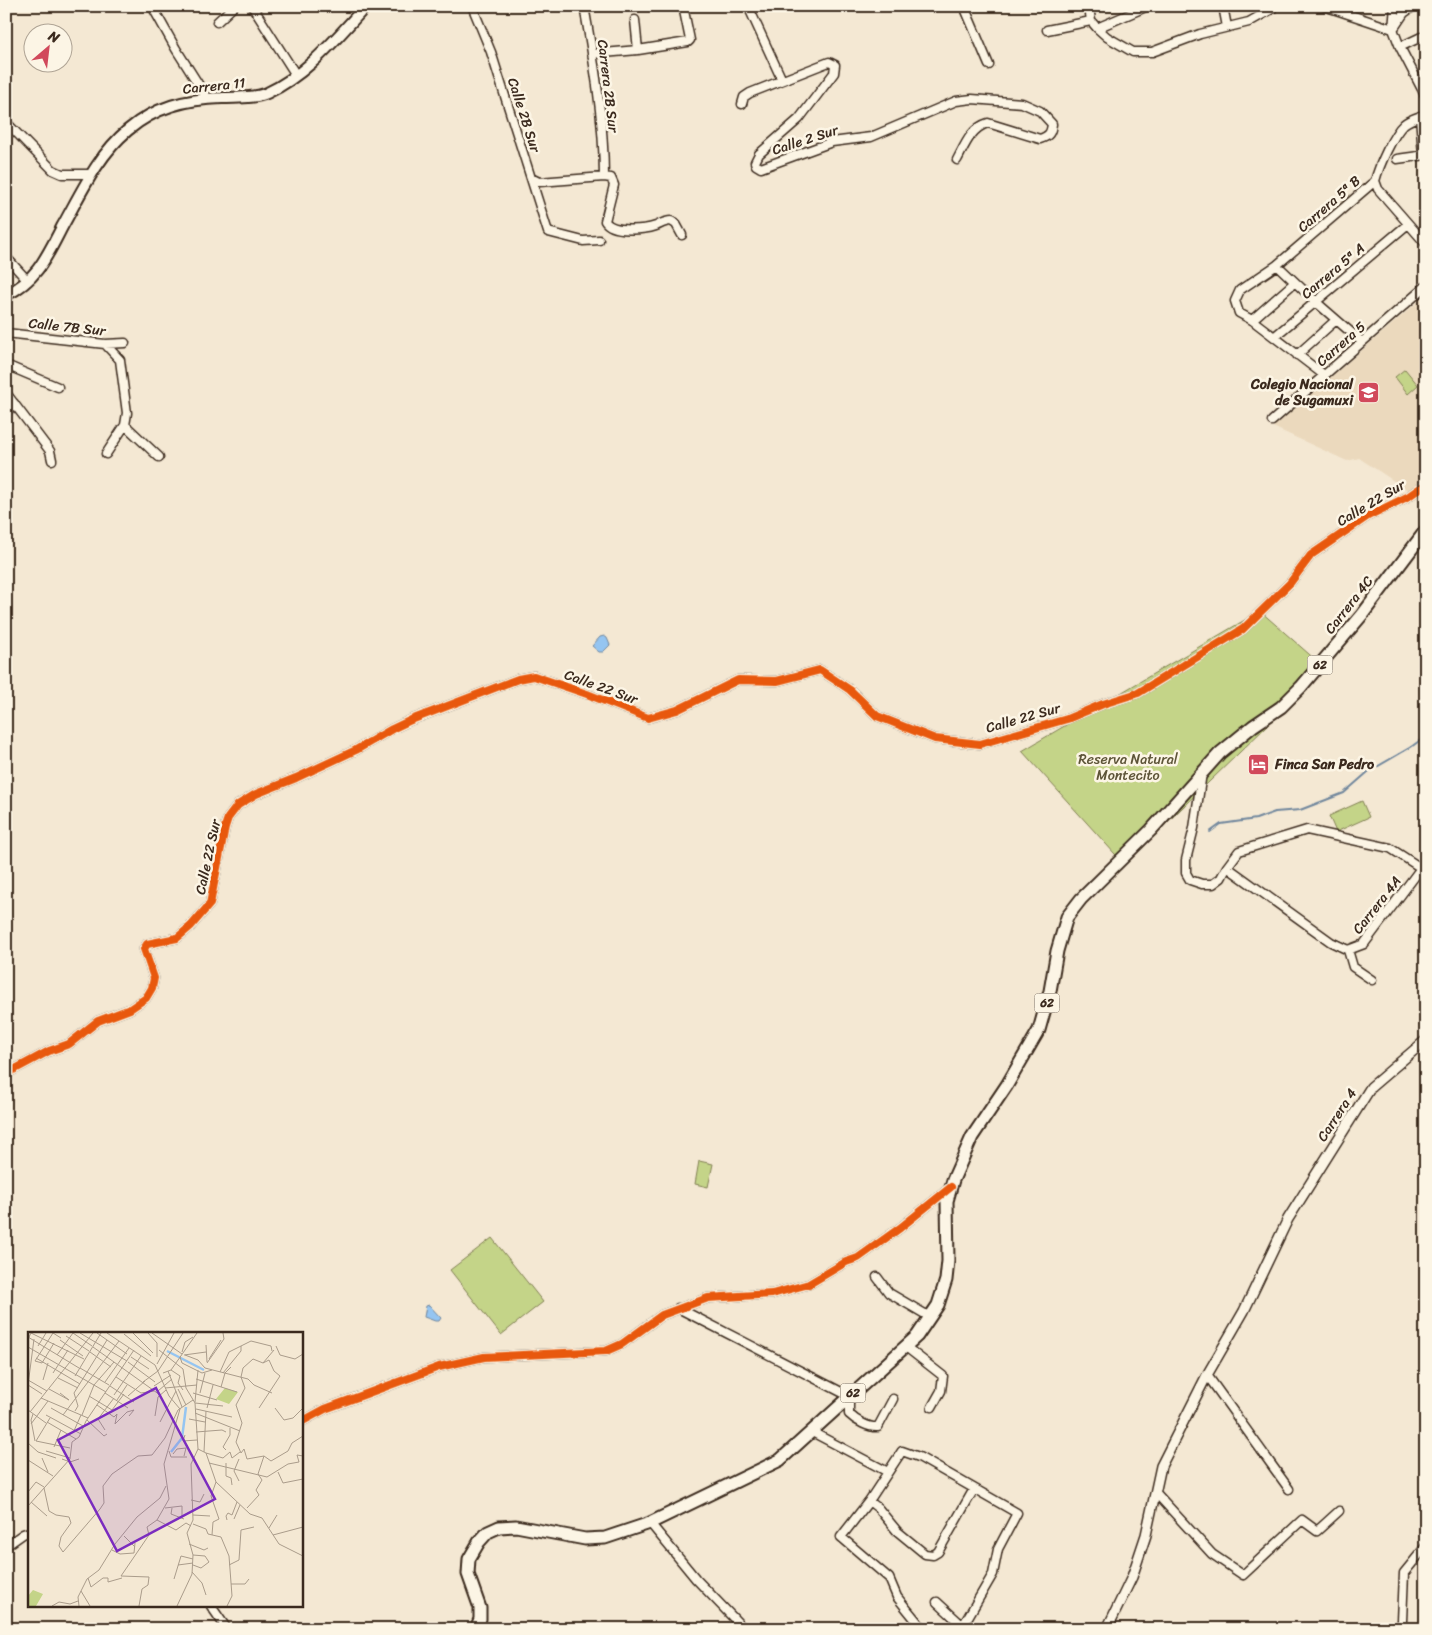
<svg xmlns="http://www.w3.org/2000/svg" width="1432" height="1635" viewBox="0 0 1432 1635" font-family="Sriracha,sans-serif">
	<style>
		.built { fill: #ebd9bd }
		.green { fill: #c4d488; stroke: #807f53 }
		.water { fill: #95c5f1; stroke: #71879d }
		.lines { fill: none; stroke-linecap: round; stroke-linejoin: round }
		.stream { stroke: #71879d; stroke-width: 2 }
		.minor-casing { stroke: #3b2a1e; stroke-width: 11 }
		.tertiary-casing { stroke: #3b2a1e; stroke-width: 12 }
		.secondary-casing { stroke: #3b2a1e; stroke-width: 14 }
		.primary-casing { stroke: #3b2a1e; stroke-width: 15 }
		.minor { stroke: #fcf5e5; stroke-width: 8 }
		.tertiary { stroke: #fcf5e5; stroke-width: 9 }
		.secondary { stroke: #fcf5e5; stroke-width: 10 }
		.primary { stroke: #fcf5e5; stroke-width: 11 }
		.cycleway-casing { stroke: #fcf5e5; stroke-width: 11 }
		.cycleway { stroke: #e8590c; stroke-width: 8 }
		.labels { text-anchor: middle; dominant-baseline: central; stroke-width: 5; stroke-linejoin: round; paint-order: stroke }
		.shield { fill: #fcf5e5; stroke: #75675a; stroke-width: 1 }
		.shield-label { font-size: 12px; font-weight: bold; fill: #3b2a1e }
		.street-label { font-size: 14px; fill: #3b2a1e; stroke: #fcf5e5 }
		.poi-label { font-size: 14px; font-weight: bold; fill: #3b2a1e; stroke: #fcf5e5; text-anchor: end }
		.park-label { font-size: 14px; fill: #5d5438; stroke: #fcf5e5 }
		.inset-river { fill: none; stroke: #95c5f1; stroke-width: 2.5 }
		.inset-road { fill: none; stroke: #aa9c8b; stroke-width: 1 }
		.view { fill: #7b2cbf; fill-opacity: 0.15; stroke: #7b2cbf; stroke-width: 2.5 }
		.inset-edge { fill: none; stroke: #3b2a1e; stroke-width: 2.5 }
	</style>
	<rect width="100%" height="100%" fill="#f4e8d3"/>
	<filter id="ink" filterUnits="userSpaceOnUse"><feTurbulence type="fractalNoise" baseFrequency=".02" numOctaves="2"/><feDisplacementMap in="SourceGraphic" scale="10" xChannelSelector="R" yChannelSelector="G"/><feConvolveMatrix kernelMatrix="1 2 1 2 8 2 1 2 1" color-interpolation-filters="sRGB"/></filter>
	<g filter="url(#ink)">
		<path class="built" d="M 1426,295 L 1426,480 L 1409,491 L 1359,458 L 1347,461 L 1273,427 Z"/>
		<path class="green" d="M 1405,369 L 1418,385 L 1408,394 L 1395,377 Z
			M 1260,611 L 1326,669 L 1124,864 L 1022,751 Z
			M 1362,801 L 1369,817 L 1336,832 L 1329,816 Z
			M 699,1161 L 713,1164 L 708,1187 L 695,1184 Z
			M 492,1238 L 543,1302 L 501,1335 L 450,1270 Z"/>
		<path class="water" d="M 604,636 L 607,638 L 610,645 L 603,652 L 599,652 L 592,646 L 600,637 Z
			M 429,1305 L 441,1318 L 439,1321 L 435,1321 L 424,1317 L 426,1306 Z"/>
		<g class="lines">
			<path class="stream" d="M 1210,832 L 1221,824 L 1256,819 L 1275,812 L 1300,810 L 1344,793 L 1368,772 L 1411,747 L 1426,736"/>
			<defs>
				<path id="minor" d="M 152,6 L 176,49 L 207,98
					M 252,6 L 296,75
					M 472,6 L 491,52 L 548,232 L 583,241 L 599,240
					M 584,6 C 594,62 604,120 604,177
					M 748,6 L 782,80
					M 964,6 L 989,65
					M 1089,6 L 1091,21 L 1097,28 L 1107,37 L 1133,52 L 1152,52 L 1200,34 L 1249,22 L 1272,9 L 1271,6
					M 1223,6 L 1227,27
					M 1324,6 L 1393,29
					M 1395,6 L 1393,29 L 1400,47 L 1426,97
					M 635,20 L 638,50
					M 217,22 L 234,6
					M 1097,28 L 1148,6
					M 1394,28 L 1404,13 L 1414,6
					M 1047,30 L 1091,21
					M 1400,47 L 1421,37
					M 592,54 L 638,50 L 688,42 L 690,40 L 683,6
					M 742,104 L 744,97 L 750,93 L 829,62 L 835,65 L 834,73 L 799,119 L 759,154 L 755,162 L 756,165 L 761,168 L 832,142 L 871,137 L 956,101 L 972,99 L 1022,103 L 1040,111 L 1052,124 C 1051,133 1049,136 1040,139 L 988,123 C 971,128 965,145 957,160
					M 1420,116 L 1423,155
					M 6,122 L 53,170 L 62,174 L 91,174
					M 1397,159 L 1426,155
					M 531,178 L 539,182 L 604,177 L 611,178 L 614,185 L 605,221 C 612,233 644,230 656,226 C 661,224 665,221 671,221 L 676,224 L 682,235
					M 1375,181 L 1378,189 L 1426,244
					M 6,257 L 28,281
					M 1277,265 L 1316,302 L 1362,342
					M 1252,320 L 1295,282
					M 6,333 L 105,344 L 125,343
					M 1274,337 L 1408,224
					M 105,344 L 120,360 L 127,413 L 125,425 L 106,454
					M 1297,355 L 1336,320
					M 6,365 L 58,387
					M 1324,375 L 1252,320 L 1239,313 L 1235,301 L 1240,290 L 1277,265 L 1375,181 C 1379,166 1393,134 1404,124 C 1410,119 1419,117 1426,114
					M 6,393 L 50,451 L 52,460
					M 6,413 L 14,403
					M 1272,421 L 1426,286
					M 125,425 L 159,457
					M 1202,773 L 1194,828 L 1186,860 L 1186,873 L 1190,880 L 1202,884 L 1213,884 L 1221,878 L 1227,867 L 1239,851 L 1307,830 L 1390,848 L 1421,868 L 1364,944 L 1348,950
					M 1227,867 L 1331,942 L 1348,950
					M 1348,950 L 1353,967 L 1372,980
					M 6,1074 L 49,1051 L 69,1044 L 98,1021 L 130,1009 L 146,998 L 152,988 L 154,978 L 144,949 L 147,944 L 177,938 L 191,926 L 210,904 L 225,827 L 228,818 L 238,805 L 256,794 L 296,778 L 356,750 L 392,729 L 411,720 L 518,679 L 534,676 L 587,694 L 648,718 L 677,710 L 738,680 L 777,681 L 820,670 L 850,690 L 877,716 L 935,739 L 980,744 L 1067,719 L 1103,704 L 1138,693 L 1243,629 L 1290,583 L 1311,555 L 1368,516 L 1409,496 L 1426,484
					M 877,1277 L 889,1293 L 930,1317
					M 678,1308 L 849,1396 L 849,1414 C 856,1421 869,1428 878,1427 L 893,1399
					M 906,1347 L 943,1376 L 941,1391 L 932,1407
					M 1207,1375 L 1289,1489
					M 301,1422 L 325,1409 L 439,1367 L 484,1357 L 606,1351 L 622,1344 L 662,1315 L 708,1298 L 772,1294 L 809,1284 L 846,1262 L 858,1258 L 900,1228 L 951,1187
					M 812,1432 L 888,1472
					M 1156,1493 L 1212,1554 L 1243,1575 L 1302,1520 L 1317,1531 L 1339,1511
					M 869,1501 L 878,1508 L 897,1531 L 925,1554 L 933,1555 L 938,1552 L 974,1489
					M 650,1523 L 696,1579 L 744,1629
					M 6,1546 L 23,1534 L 29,1532
					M 937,1602 L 963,1626
					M 211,1606 L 227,1629
					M 923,1629 L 897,1597 L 889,1578 L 841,1537 L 869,1501 L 902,1451 L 919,1457 L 1017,1513 L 998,1549 L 993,1574 L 961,1629
					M 1400,1629 L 1402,1621 L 1404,1573 L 1426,1546"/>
				<path id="tertiary" d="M 1107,1629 L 1132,1577 L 1146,1535 L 1161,1466 L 1207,1375 L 1244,1311 L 1288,1219 L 1371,1087 L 1426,1040"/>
				<path id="secondary" d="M 6,295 C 37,280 47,256 62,227 C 81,193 98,155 128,130 C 155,107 186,99 222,98 C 236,97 254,99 267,93 C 308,74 336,38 366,6"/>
				<path id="primary" d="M 476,1629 L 480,1619 L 480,1608 L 468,1574 L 469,1559 L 479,1542 L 488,1532 L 499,1527 L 516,1526 L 585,1539 L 605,1538 L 650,1523 L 780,1460 L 917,1336 L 938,1305 L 946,1280 L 948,1261 L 947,1201 L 953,1180 L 972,1137 L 1007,1085 L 1039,1030 L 1050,991 L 1057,951 L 1067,917 L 1081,899 L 1151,830 L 1220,753 L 1253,726 L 1281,707 L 1301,687 L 1362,615 L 1426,530"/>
			</defs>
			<use href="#minor" class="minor-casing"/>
			<use href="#tertiary" class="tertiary-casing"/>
			<use href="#secondary" class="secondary-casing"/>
			<use href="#primary" class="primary-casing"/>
			<use href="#minor" class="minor"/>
			<use href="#tertiary" class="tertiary"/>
			<use href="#secondary" class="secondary"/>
			<use href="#primary" class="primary"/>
			<defs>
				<path id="cycleway" d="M 6,1074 L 49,1051 L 69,1044 L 98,1021 L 130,1009 L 146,998 L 152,988 L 154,978 L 144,949 L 147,944 L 177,938 L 191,926 L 210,904 L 225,827 L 228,818 L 238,805 L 256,794 L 296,778 L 356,750 L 392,729 L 411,720 L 518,679 L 534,676 L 587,694 L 648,718 L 677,710 L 738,680 L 777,681 L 820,670 L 850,690 L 877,716 L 935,739 L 980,744 L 1067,719 L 1103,704 L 1138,693 L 1243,629 L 1290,583 L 1311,555 L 1368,516 L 1409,496 L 1426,484
					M 301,1422 L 325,1409 L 439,1367 L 484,1357 L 606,1351 L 622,1344 L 662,1315 L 708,1298 L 772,1294 L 809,1284 L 846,1262 L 858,1258 L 900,1228 L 951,1187"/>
			</defs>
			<use href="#cycleway" class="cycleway-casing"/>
			<use href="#cycleway" class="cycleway"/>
		</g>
	</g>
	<defs>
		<symbol id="school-square" viewBox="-11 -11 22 22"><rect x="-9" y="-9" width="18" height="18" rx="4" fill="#d1495b" stroke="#fcf5e5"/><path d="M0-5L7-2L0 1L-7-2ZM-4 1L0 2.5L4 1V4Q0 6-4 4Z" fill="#fff"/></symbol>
		<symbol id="hotel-square" viewBox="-11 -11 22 22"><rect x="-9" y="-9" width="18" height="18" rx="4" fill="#d1495b" stroke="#fcf5e5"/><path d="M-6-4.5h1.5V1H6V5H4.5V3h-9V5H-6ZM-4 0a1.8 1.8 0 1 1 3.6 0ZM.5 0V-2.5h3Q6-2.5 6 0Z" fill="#fff"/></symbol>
	</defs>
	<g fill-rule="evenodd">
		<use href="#school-square" x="1356" y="380" width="25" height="25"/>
		<use href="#hotel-square" x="1246" y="752" width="25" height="25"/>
	</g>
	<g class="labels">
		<g class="shield">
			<rect x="1307.5" y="655.5" width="25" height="19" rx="4"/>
			<rect x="1034.5" y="993.5" width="25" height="19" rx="4"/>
			<rect x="840.5" y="1383.5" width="25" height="19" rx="4"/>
		</g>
		<g class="shield-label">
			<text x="1320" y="665">62</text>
			<text x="1047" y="1003">62</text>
			<text x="853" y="1393">62</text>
		</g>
		<g class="street-label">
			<text transform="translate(214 86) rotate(-6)">Carrera 11</text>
			<text transform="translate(608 86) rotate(83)">Carrera 2B Sur</text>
			<text transform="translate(524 115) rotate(72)">Calle 2B Sur</text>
			<text transform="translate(805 140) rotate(-18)">Calle 2 Sur</text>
			<text transform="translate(1329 204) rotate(-41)">Carrera 5ª B</text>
			<text transform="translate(1333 271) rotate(-40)">Carrera 5ª A</text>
			<text transform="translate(67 327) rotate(6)">Calle 7B Sur</text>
			<text transform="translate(1341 344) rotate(-41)">Carrera 5</text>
			<text transform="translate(1371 503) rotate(-31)">Calle 22 Sur</text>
			<text transform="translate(1349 605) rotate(-52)">Carrera 4C</text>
			<text transform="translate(601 687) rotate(20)">Calle 22 Sur</text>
			<text transform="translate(1023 718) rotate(-16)">Calle 22 Sur</text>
			<text transform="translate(208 857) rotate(-78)">Calle 22 Sur</text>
			<text transform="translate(1377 905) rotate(-52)">Carrera 4A</text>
			<text transform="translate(1337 1115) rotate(-57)">Carrera 4</text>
		</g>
		<g class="poi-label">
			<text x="1353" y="384">Colegio Nacional<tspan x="1353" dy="16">de Sugamuxi</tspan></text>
			<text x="1275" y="764" text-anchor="start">Finca San Pedro</text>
		</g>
		<g class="park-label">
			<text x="1128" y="759">Reserva Natural<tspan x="1128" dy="16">Montecito</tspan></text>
		</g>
	</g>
	<g transform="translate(28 1332)">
		<rect width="275" height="275" fill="#f4e8d3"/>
		<path d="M 197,56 L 210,60 L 201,72 L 188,67 ZM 5,258 L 15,262 L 8,274 L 0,274 L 0,264 Z" fill="#c4d488"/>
		<path class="inset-river" d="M 139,19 L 176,38M 143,120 L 154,106 L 158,75"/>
		<path class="inset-road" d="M 45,1 L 64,14M 52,1 L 99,29M 69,1 L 99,22M 79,1 L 127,33M 105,1 L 125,21M 120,1 L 129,11 L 129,25M 124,1 L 154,22M 96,2 L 123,24M 38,4 L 61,19M 0,5 L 51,36M 0,7 L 3,1 L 56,27M 32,8 L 55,24M 26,11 L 14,31 L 7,29 L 25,1 L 33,6M 178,13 L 179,30M 10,14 L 18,1M 248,14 L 252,23 L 267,27 L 275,22M 0,15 L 78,60M 65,15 L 132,63M 131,18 L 155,37 L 158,56 L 167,71 L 170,117M 62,20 L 83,35M 154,20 L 157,10 L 165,5M 29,23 L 45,1M 156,23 L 178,20M 157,23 L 170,28 L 177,36 L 220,47 L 226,53 L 244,61M 103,25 L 121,37M 152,25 L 154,31 L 174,41 L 184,38M 8,26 L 52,52M 181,27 L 193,8M 100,30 L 127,50M 179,31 L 196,7 L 195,1M 235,31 L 225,27 L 215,36 L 213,45 L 217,56 L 208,73 L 214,91 L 208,110 L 213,121 L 216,117 L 219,127 L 236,124M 235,31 L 246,18M 129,32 L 146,1M 52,36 L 81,53M 143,38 L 152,44 L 150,51 L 155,58M 140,39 L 154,75M 192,40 L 201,20 L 223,9 L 243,14 L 244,19M 25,41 L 40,18M 135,41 L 143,38 L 169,1M 195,41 L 213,19 L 213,14M 47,44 L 73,1M 88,45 L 113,61 L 126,59M 30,46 L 50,56M 168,47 L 209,60M 0,48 L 19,59M 15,48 L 20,31M 77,50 L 101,16M 95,50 L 113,24M 115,50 L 130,39 L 155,1M 0,53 L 6,7M 0,53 L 14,62M 82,54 L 106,70M 126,54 L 143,43M 193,55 L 197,41 L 203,35M 137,56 L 169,53M 21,57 L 41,68 L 32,61M 150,57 L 158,73M 130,59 L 144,47M 77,61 L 100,76M 165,61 L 189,68M 172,61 L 177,41M 86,63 L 95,50M 61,64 L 84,78 L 96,62M 100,64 L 117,49M 13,66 L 60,86M 89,68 L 99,53M 167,70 L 170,38M 167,71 L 195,74M 69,73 L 86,85 L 89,82 L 87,92 L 99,80 L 106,78 L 101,84M 23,76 L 55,94M 179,76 L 185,53M 231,76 L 252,44 L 246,39 L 241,28 L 235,31M 247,76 L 256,88 L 265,86 L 275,76M 168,77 L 204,85M 0,78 L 18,91M 47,79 L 50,74 L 46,61 L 79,8M 2,80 L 65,1M 167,81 L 212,99M 5,82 L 3,88 L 7,109M 18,83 L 53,102M 35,83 L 91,9M 54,83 L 66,53 L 86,30M 127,84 L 130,65 L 138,58M 22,86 L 8,109 L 42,116M 161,87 L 177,90M 59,88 L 76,104 L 79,102M 19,90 L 48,107M 132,90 L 148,59M 3,92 L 20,69M 77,98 L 70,87 L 86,66M 168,100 L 194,98 L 198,100M 45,101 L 53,83M 157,103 L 155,109 L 169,108M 0,111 L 10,120 L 28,126M 26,115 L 33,98M 170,117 L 178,121 L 188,150 L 222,182 L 234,186 L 251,212 L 275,224M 198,118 L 195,115 L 202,103 L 202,96M 18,119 L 42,126M 141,119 L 143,125 L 159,125M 176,120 L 178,79M 178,121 L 195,126 L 202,120 L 204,126 L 212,120M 145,122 L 149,117 L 158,116 L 156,124M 14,126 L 20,140M 34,127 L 42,130 L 51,127M 0,128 L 25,144M 181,131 L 239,145 L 260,132 L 271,130 L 269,123 L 275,124M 198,131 L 198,144 L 203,146 L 204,153M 250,140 L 255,151 L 275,147M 211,149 L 206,139 L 211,127M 16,156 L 21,179 L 28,183 L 41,185 L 43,191 L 33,205 L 31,214 L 35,220 L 72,177 L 76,171 L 75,154 L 84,142 L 110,124 L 124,123 L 137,106 L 150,78 L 165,68M 0,160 L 8,150 L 16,155M 163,168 L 172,170 L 176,162M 3,170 L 19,184M 0,174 L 42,127 L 44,110 L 51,105 L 58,89 L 106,18M 137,176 L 154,174 L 154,186M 144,176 L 143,182 L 156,187M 219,176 L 231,163 L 228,158 L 234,148 L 230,142 L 236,124 L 243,129 L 260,119 L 264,111 L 275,104M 165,183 L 182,184M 206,187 L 212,173M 129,188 L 148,198 L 158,191 L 163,194M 199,188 L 198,184 L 200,181 L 204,183 L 209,170M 165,192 L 178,197 L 180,202 L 193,205 L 201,224 L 204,264 L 199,274M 241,196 L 249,183M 184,203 L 185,190 L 191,187 L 183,164 L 188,150M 245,203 L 275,195M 96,204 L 107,215M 161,212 L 176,218 L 180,216M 84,218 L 92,222 L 106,221 L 107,211M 165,223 L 177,224 L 181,230 L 173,236 L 165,233M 150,233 L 165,231M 201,233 L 211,228 L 213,198 L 226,195M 164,240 L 174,251 L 178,263M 60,246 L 63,255 L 75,246 L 80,246 L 80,250 L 94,246M 146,247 L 153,224 L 165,227M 203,252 L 217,252 L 221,247M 53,259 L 62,274M 24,274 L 31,270 L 42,272 L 50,269M 51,274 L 50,265 L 59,247 L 71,238 L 87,212 L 109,185 L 132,166 L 138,154M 111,274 L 114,257 L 120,253 L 121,245 L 93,244 L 121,203 L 119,195 L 129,188 L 141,167 L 136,132 L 152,77 L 141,64 L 127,33M 149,274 L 164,242 L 165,223 L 159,201 L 165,188 L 163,132 L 170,117"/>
		<path class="view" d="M 128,56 L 187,167 L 89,219 L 30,108 Z"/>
		<rect width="275" height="275" class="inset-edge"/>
	</g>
	<rect width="1432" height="1635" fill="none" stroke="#fcf5e5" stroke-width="25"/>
	<rect x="12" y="12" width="1407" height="1610" fill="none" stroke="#3b2a1e" stroke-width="2" filter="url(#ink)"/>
	<g transform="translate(48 48) rotate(28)"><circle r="24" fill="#fcf5e5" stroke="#afa495"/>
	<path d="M0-4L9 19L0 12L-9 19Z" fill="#d1495b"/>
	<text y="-8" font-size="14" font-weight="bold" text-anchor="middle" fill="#3b2a1e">N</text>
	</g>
</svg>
